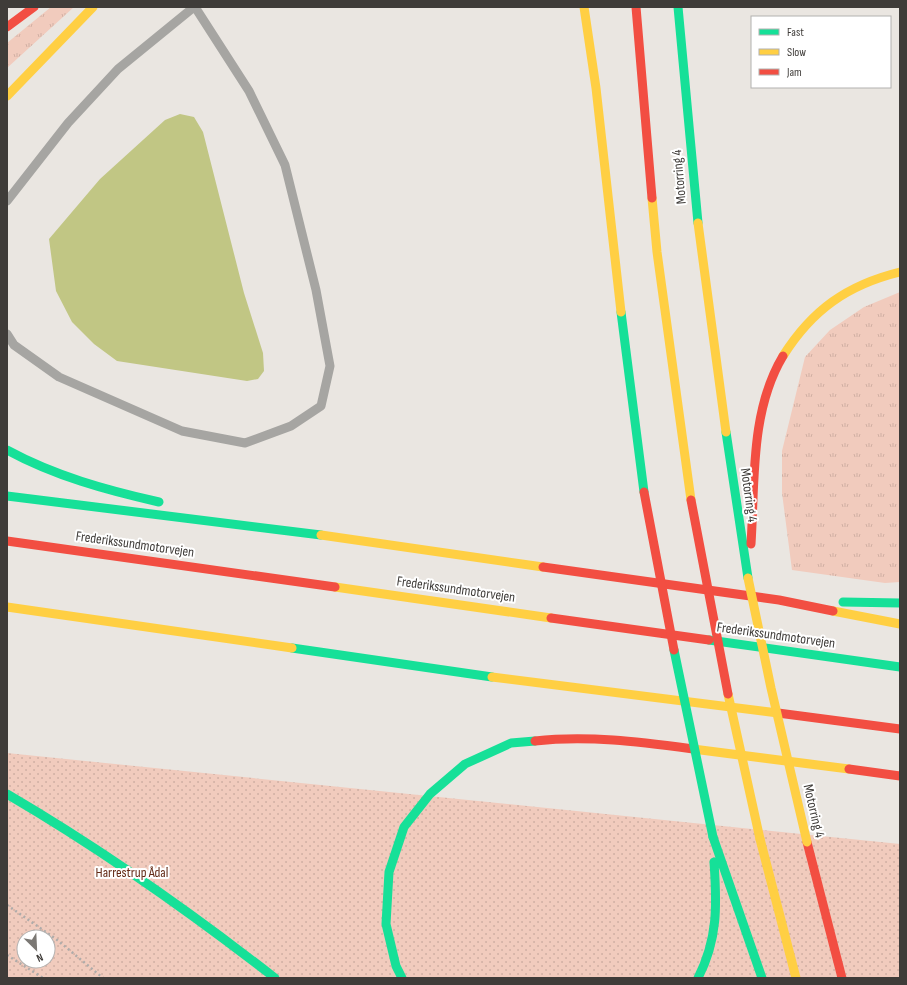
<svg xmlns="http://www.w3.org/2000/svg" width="907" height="985" viewBox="0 0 907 985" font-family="'Sofia Sans Condensed',sans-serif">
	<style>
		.grass { fill: url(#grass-tufts) }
		.park { fill: url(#park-dots); fill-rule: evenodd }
		.water { fill: #c1c684 }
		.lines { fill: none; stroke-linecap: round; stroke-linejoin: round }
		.path { stroke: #aeaba9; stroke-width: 2.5; stroke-dasharray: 2 3; stroke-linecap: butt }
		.lane { stroke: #a6a5a2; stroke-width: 9 }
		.fast { stroke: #16e098; stroke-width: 9 }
		.slow { stroke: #ffcf43; stroke-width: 9 }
		.jam { stroke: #f24e42; stroke-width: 9 }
		.fast-bridge { stroke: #16e098; stroke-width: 9 }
		.slow-bridge { stroke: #ffcf43; stroke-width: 9 }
		.jam-bridge { stroke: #f24e42; stroke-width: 9 }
		.labels { text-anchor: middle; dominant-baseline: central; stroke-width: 4; stroke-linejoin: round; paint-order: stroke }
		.street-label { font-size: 14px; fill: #3f3c39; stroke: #fff }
		.park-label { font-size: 14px; fill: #632a15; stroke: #fff }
	</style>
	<defs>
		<pattern id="grass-tufts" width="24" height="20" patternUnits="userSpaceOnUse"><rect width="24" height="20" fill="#f1cbbd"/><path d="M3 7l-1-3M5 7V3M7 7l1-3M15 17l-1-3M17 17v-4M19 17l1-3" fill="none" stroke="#d0afa3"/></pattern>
		<pattern id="park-dots" width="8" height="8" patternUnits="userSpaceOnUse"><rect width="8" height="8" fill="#f1cbbd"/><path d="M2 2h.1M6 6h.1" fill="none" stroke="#d0afa3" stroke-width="1.8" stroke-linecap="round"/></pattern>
	</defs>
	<rect width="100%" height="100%" fill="#eae6e1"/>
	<path class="grass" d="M 51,7 L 74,7 L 7,68 L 7,43 Z
		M 900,292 L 900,582 L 885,583 L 792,570 L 782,493 L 782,451 L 805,357 L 830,330 L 864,307 Z"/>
	<path class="park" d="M 7,753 L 900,844 L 900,978 L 7,978 ZM 24,937 L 48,937 L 48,961 L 24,961 Z"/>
	<path class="water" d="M 180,114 L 194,117 L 203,132 L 244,293 L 263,353 L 264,371 L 258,379 L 247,381 L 117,361 L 94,344 L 72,322 L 56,291 L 49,239 L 100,179 L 165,120 Z"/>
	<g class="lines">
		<path class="path" d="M 7,905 L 56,939 L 103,978
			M 7,955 L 43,978"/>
		<path class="lane" d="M 7,201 L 68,123 L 118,69 L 194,7
			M 7,334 L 14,345 L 59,377 L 182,431 L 245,443 L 291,426 L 321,406 L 330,366 L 316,290 L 285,165 L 249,91 L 195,7"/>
		<path class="fast" d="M 678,7 L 698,223
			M 621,312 L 644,492
			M 726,432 L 748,578
			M 7,450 C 55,476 106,490 159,502
			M 7,496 L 321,535
			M 843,602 L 900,603
			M 709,640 L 900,667
			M 292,648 L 492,677
			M 7,794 C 101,849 189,911 275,978
			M 713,837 L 762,978
			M 402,978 L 396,966 L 386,924 L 389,872 L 404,827 L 430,794 L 465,764 L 511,743 L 535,741
			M 698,978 C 718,939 717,905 714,862"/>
		<path class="slow" d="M 584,7 L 596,88 L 621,312
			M 7,96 L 93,7
			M 652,198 L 657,252 L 691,500
			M 698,223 L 726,432
			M 783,356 C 812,310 847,285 900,272
			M 321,535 L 543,567
			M 335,587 L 551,618
			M 7,607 L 292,648
			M 833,611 L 900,624
			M 492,677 L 778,713
			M 693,749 L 849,769
			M 760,839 L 796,978"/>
		<path class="jam" d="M 636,7 L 652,198
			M 7,27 L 34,7
			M 7,541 L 335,587
			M 751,544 C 755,482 750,411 783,356
			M 543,567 L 779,600 L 833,611
			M 551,618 L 709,640
			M 778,713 L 900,729
			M 535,741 C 588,735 640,742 693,749
			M 849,769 L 900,776
			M 807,842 L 842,978"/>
		<path class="fast-bridge" d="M 674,650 L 713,837"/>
		<path class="slow-bridge" d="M 748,578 L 771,688 L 807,842
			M 728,694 L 760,839"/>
		<path class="jam-bridge" d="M 644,492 L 674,650
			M 691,500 L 728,694"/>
	</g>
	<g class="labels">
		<g class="street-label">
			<text transform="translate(679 177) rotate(-95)">Motorring 4</text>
			<text transform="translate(749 495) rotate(82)">Motorring 4</text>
			<text transform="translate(135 544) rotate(8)">Frederikssundmotorvejen</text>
			<text transform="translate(456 589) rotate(8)">Frederikssundmotorvejen</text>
			<text transform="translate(776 635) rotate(8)">Frederikssundmotorvejen</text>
			<text transform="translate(814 811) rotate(77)">Motorring 4</text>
		</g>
		<g class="park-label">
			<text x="132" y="872">Harrestrup Ådal</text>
		</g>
	</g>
	<rect width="907" height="985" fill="none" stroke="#3f3c39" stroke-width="16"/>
	<rect x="751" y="16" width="140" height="72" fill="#ffffff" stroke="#b2b1b0"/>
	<rect x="759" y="29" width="20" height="6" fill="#16e098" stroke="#b2b1b0"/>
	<text x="787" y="36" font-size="12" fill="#3f3c39">Fast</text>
	<rect x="759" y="49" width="20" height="6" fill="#ffcf43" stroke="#b2b1b0"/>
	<text x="787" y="56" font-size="12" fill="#3f3c39">Slow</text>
	<rect x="759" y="69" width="20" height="6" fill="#f24e42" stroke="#b2b1b0"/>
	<text x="787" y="76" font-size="12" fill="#3f3c39">Jam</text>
	<g transform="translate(36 949) rotate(156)"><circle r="19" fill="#ffffff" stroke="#b2b1b0"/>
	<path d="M0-3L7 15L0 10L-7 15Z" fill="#7b7874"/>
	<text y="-6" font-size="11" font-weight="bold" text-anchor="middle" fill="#3f3c39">N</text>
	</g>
</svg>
